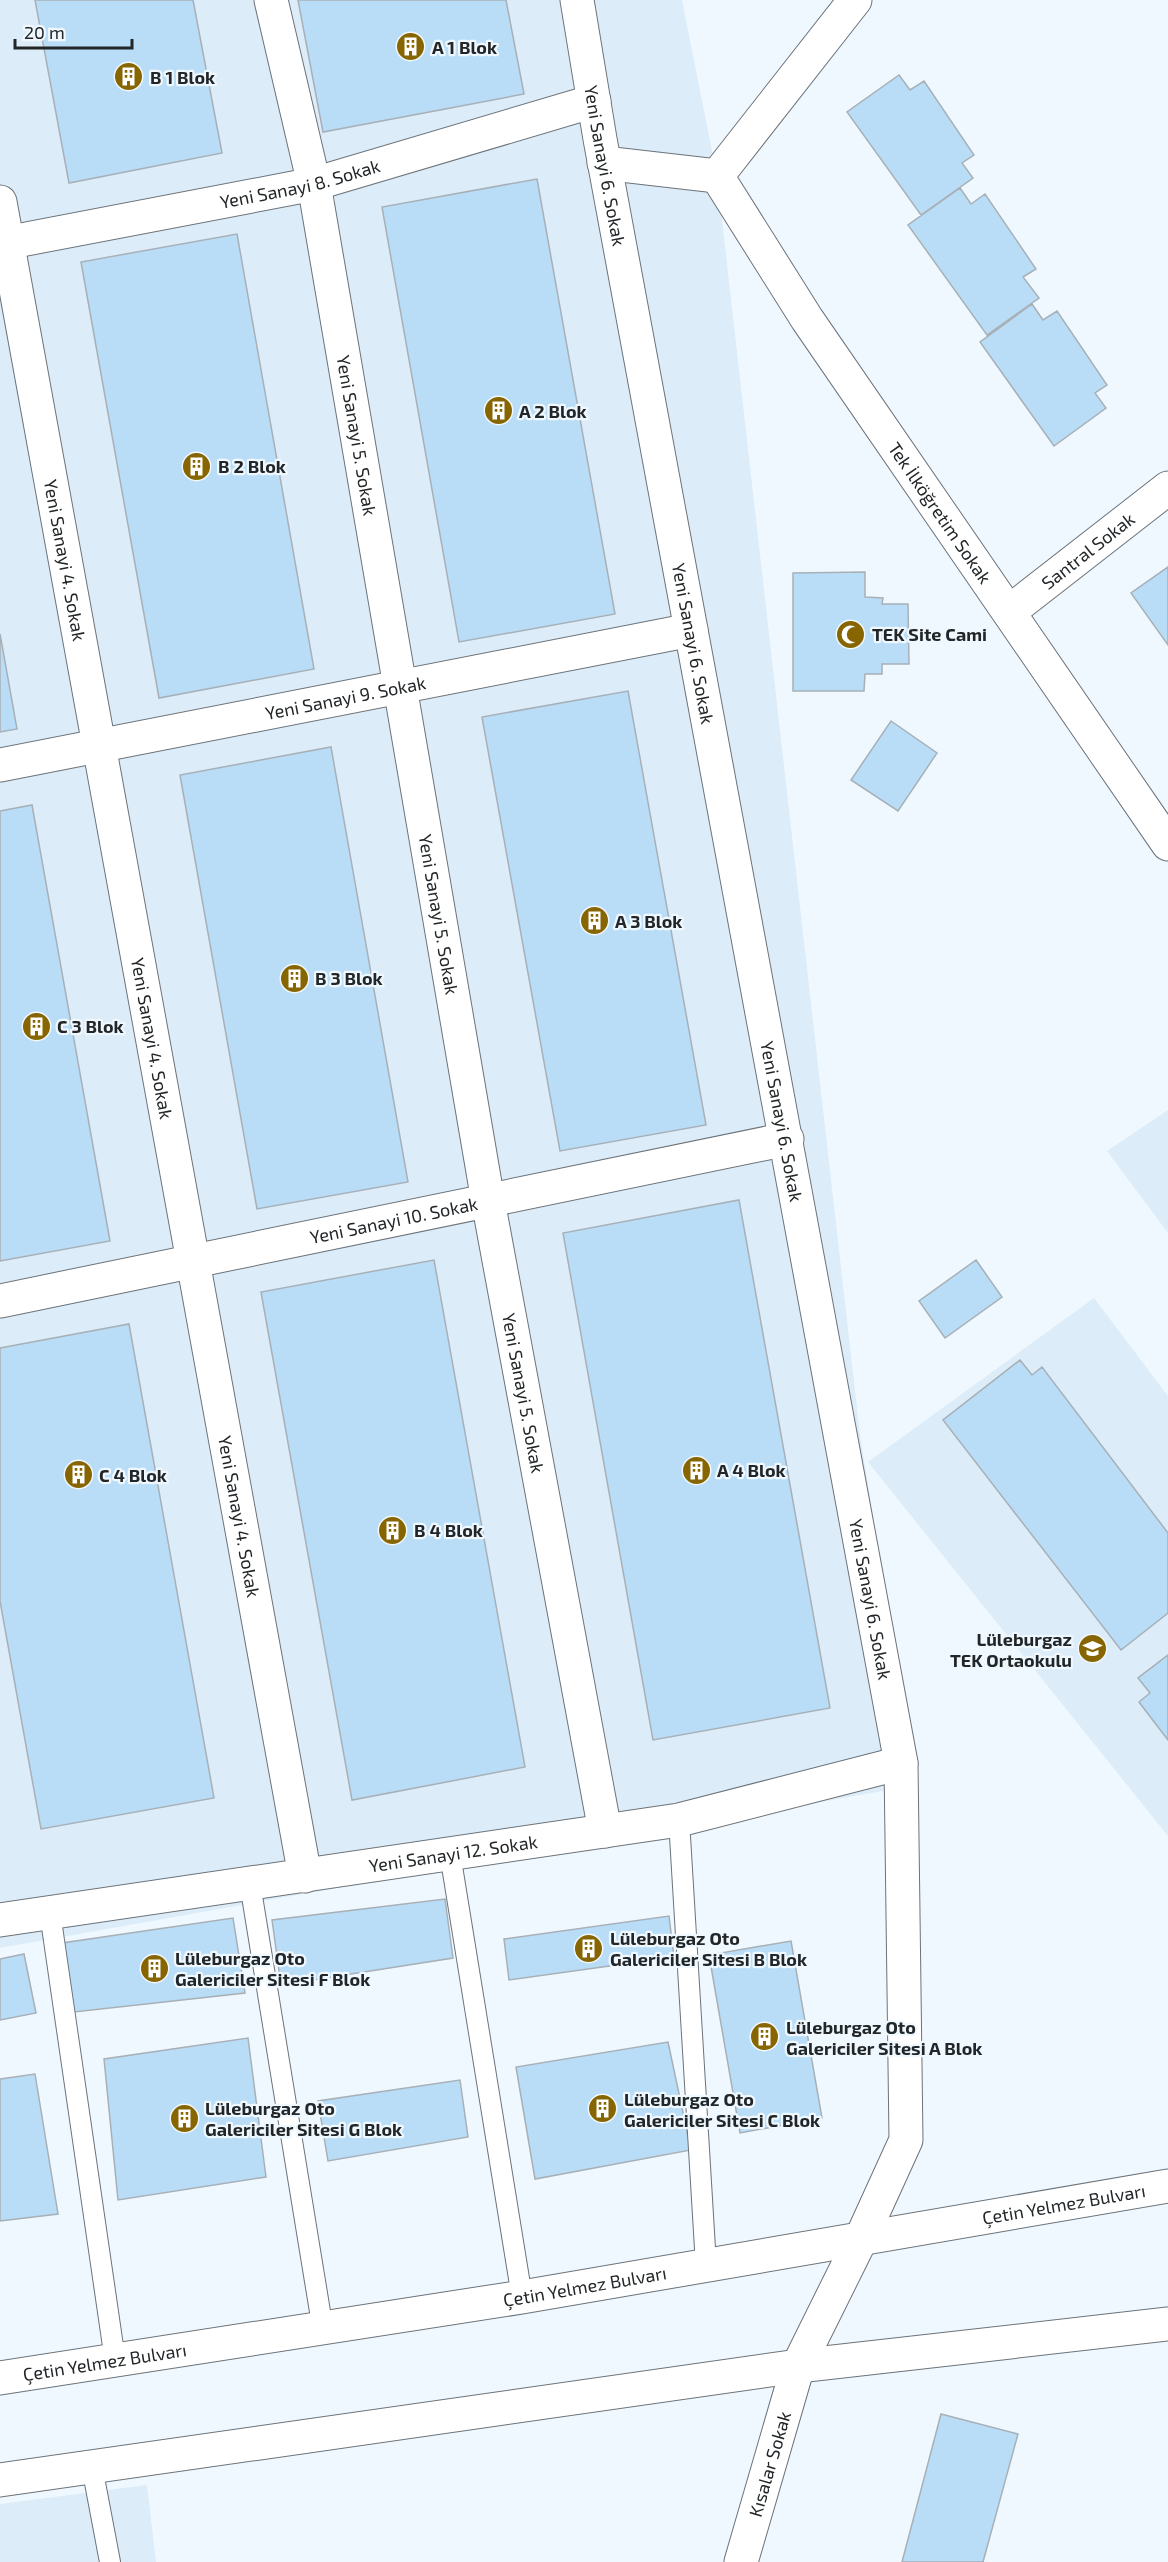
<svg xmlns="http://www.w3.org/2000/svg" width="1168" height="2562" viewBox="0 0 1168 2562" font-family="'Exo 2',sans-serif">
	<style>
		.built { fill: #dcecf8 }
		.building { fill: #b9ddf7; stroke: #a8b0b7; stroke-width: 1.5 }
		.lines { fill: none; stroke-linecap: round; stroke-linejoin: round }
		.service-casing { stroke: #6c7379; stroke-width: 22 }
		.minor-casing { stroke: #6c7379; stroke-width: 35 }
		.tertiary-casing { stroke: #6c7379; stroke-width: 35 }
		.service { stroke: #fff; stroke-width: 20 }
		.minor { stroke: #fff; stroke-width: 33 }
		.tertiary { stroke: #fff; stroke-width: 33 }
		.labels { text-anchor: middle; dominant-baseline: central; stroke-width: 4.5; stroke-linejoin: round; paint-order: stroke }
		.poi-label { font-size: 18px; font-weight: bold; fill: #222628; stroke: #eff8ff; text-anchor: start }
		.street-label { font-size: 18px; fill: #222628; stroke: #eff8ff }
	</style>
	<rect width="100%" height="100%" fill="#eff8ff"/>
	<path class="built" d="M 0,0 L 682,0 L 717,176 L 860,1435 L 916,1785 L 0,1948 Z
		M 1168,1110 L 1168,1233 L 1107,1151 Z
		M 1094,1298 L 1168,1396 L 1168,1836 L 868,1462 Z
		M 147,2485 L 156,2562 L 0,2562 L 0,2504 Z"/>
	<path class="building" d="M 35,0 L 193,0 L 222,153 L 69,183 Z
		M 298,0 L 506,0 L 524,94 L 323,132 Z
		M 899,75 L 910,90 L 924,81 L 974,155 L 962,163 L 973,178 L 921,215 L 847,112 Z
		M 537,179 L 615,614 L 459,642 L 382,207 Z
		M 960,188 L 971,204 L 985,194 L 1036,269 L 1023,277 L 1039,298 L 987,335 L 908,225 Z
		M 237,234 L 314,669 L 159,698 L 81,262 Z
		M 1032,304 L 1043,320 L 1057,311 L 1107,385 L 1095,393 L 1106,408 L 1054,446 L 980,342 Z
		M 1168,567 L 1168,645 L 1131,593 Z
		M 865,572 L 865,597 L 883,598 L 882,604 L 908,604 L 909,664 L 882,664 L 882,674 L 865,674 L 864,691 L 793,691 L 793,573 Z
		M 0,634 L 17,729 L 0,732 Z
		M 628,691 L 706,1125 L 560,1151 L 482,717 Z
		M 891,721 L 937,753 L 898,811 L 851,780 Z
		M 331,747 L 408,1182 L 257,1209 L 180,775 Z
		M 32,805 L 110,1241 L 0,1261 L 0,811 Z
		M 739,1200 L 830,1708 L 653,1740 L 563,1233 Z
		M 434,1260 L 525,1767 L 352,1800 L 261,1292 Z
		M 976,1260 L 1002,1297 L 945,1338 L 919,1301 Z
		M 129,1324 L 214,1798 L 41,1829 L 0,1601 L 0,1348 Z
		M 1020,1360 L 1032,1375 L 1042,1367 L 1168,1533 L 1168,1613 L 1121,1650 L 943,1420 Z
		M 1168,1655 L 1168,1740 L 1139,1702 L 1150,1693 L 1138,1678 Z
		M 445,1899 L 453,1958 L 281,1985 L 272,1920 Z
		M 669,1916 L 674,1957 L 509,1980 L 504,1939 Z
		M 233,1918 L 245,1993 L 74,2012 L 62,1943 Z
		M 791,1941 L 822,2118 L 740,2133 L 709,1955 Z
		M 24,1954 L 36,2013 L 0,2020 L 0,1959 Z
		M 248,2038 L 266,2177 L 118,2200 L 104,2059 Z
		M 668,2042 L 691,2150 L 535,2179 L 516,2067 Z
		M 35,2074 L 58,2214 L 0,2221 L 0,2079 Z
		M 460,2080 L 468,2137 L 328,2161 L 318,2101 Z
		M 941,2414 L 1018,2434 L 983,2562 L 902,2562 Z"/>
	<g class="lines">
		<defs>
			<path id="service" d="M 679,1820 L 706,2265
				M 450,1854 L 522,2297
				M 250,1884 L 323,2330
				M 50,1913 L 115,2360
				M 92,2467 L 110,2562"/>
			<g id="minor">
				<path id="s1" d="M 271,0 L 314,184 L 488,1201 L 605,1831"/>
				<path d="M 604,163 L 717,176 L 855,0"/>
				<path id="s2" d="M 717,176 L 807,319 L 1168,844"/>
				<path id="s3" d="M 0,202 L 305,1876"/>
				<path id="s4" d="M 0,244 L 314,184 L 594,101"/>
				<path id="s5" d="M 1009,612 L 1168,488"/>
				<path id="s6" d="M 0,765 L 691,630"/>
				<path id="s7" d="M 0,1301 L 787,1139"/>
				<path id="s8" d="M 0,1920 L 679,1820 L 901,1763"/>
				<path id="s9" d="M 741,2562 L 798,2366"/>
			</g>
			<g id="tertiary">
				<path id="s10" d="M 577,0 L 600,139 L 901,1763 L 906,2140 L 860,2241 L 798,2366"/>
				<path id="s11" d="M 0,2378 L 522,2297 L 1168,2186"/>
				<path d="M 0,2480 L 798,2366 L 1168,2324"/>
			</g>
		</defs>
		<use href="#service" class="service-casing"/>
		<use href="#minor" class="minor-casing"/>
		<use href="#tertiary" class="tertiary-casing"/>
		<use href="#service" class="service"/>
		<use href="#minor" class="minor"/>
		<use href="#tertiary" class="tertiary"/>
	</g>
	<defs>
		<symbol id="building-disc" viewBox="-11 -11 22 22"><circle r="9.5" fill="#876501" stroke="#eff8ff"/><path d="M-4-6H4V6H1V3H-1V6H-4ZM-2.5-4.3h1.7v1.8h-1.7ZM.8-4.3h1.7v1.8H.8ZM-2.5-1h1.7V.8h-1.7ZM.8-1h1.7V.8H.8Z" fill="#fff"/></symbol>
		<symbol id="mosque-disc" viewBox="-11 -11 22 22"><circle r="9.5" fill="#876501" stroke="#eff8ff"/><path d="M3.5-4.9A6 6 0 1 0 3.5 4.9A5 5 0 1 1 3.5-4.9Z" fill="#fff"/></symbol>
		<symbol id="school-disc" viewBox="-11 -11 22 22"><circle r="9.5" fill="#876501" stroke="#eff8ff"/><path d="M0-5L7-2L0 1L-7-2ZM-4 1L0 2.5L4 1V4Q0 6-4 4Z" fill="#fff"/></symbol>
	</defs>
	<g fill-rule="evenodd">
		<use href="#building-disc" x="394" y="30" width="33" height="33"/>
		<use href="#building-disc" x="112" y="60" width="33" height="33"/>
		<use href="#building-disc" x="482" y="394" width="33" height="33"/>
		<use href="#building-disc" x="180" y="450" width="33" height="33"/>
		<use href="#mosque-disc" x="834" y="618" width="33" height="33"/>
		<use href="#building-disc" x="578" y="904" width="33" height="33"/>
		<use href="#building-disc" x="278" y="962" width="33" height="33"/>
		<use href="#building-disc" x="20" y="1010" width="33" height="33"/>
		<use href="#building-disc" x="680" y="1454" width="33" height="33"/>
		<use href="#building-disc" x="62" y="1458" width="33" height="33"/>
		<use href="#building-disc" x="376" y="1514" width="33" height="33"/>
		<use href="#school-disc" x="1076" y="1632" width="33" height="33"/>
		<use href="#building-disc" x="572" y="1932" width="33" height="33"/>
		<use href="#building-disc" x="138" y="1952" width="33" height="33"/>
		<use href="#building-disc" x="748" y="2020" width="33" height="33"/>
		<use href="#building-disc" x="586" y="2092" width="33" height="33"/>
		<use href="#building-disc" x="168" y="2102" width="33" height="33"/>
	</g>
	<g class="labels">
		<g class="poi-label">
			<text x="432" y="47">A 1 Blok</text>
			<text x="150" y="77">B 1 Blok</text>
			<text x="519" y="411">A 2 Blok</text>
			<text x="218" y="466">B 2 Blok</text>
			<text x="872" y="634">TEK Site Cami</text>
			<text x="615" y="921">A 3 Blok</text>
			<text x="315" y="978">B 3 Blok</text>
			<text x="57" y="1026">C 3 Blok</text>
			<text x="717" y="1470">A 4 Blok</text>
			<text x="99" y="1475">C 4 Blok</text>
			<text x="414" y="1530">B 4 Blok</text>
			<text x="1072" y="1639" text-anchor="end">Lüleburgaz<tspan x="1072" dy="21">TEK Ortaokulu</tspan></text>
			<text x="610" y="1938">Lüleburgaz Oto<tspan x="610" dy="21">Galericiler Sitesi B Blok</tspan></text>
			<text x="175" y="1958">Lüleburgaz Oto<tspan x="175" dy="21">Galericiler Sitesi F Blok</tspan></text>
			<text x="786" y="2027">Lüleburgaz Oto<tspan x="786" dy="21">Galericiler Sitesi A Blok</tspan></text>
			<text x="624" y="2099">Lüleburgaz Oto<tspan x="624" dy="21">Galericiler Sitesi C Blok</tspan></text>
			<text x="205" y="2108">Lüleburgaz Oto<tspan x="205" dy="21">Galericiler Sitesi G Blok</tspan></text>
		</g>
		<g class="street-label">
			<text stroke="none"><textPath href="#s10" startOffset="168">Yeni Sanayi 6. Sokak</textPath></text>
			<text stroke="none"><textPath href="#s4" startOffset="306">Yeni Sanayi 8. Sokak</textPath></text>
			<text stroke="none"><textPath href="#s1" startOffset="444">Yeni Sanayi 5. Sokak</textPath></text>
			<text stroke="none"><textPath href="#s2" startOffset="404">Tek İlköğretim Sokak</textPath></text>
			<text stroke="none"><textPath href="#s5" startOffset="100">Santral Sokak</textPath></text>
			<text stroke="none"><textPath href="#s3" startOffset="364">Yeni Sanayi 4. Sokak</textPath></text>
			<text stroke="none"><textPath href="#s10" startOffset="654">Yeni Sanayi 6. Sokak</textPath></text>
			<text stroke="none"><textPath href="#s6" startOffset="352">Yeni Sanayi 9. Sokak</textPath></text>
			<text stroke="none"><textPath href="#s1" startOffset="930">Yeni Sanayi 5. Sokak</textPath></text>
			<text stroke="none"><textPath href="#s3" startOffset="850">Yeni Sanayi 4. Sokak</textPath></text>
			<text stroke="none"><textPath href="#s10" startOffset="1140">Yeni Sanayi 6. Sokak</textPath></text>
			<text stroke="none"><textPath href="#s7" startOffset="402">Yeni Sanayi 10. Sokak</textPath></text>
			<text stroke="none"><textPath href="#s1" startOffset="1416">Yeni Sanayi 5. Sokak</textPath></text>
			<text stroke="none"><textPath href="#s3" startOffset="1336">Yeni Sanayi 4. Sokak</textPath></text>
			<text stroke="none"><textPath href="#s10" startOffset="1626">Yeni Sanayi 6. Sokak</textPath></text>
			<text stroke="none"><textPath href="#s8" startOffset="458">Yeni Sanayi 12. Sokak</textPath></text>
			<text stroke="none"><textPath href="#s11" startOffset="1078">Çetin Yelmez Bulvarı</textPath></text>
			<text stroke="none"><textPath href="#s11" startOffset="592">Çetin Yelmez Bulvarı</textPath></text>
			<text stroke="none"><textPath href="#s11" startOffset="106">Çetin Yelmez Bulvarı</textPath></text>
			<text stroke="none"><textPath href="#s9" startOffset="102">Kısalar Sokak</textPath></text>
		</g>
	</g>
	<path d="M15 39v9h117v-9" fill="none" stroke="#222628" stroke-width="3"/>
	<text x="24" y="39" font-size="18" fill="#222628" stroke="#eff8ff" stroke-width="4.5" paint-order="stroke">20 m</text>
</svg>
